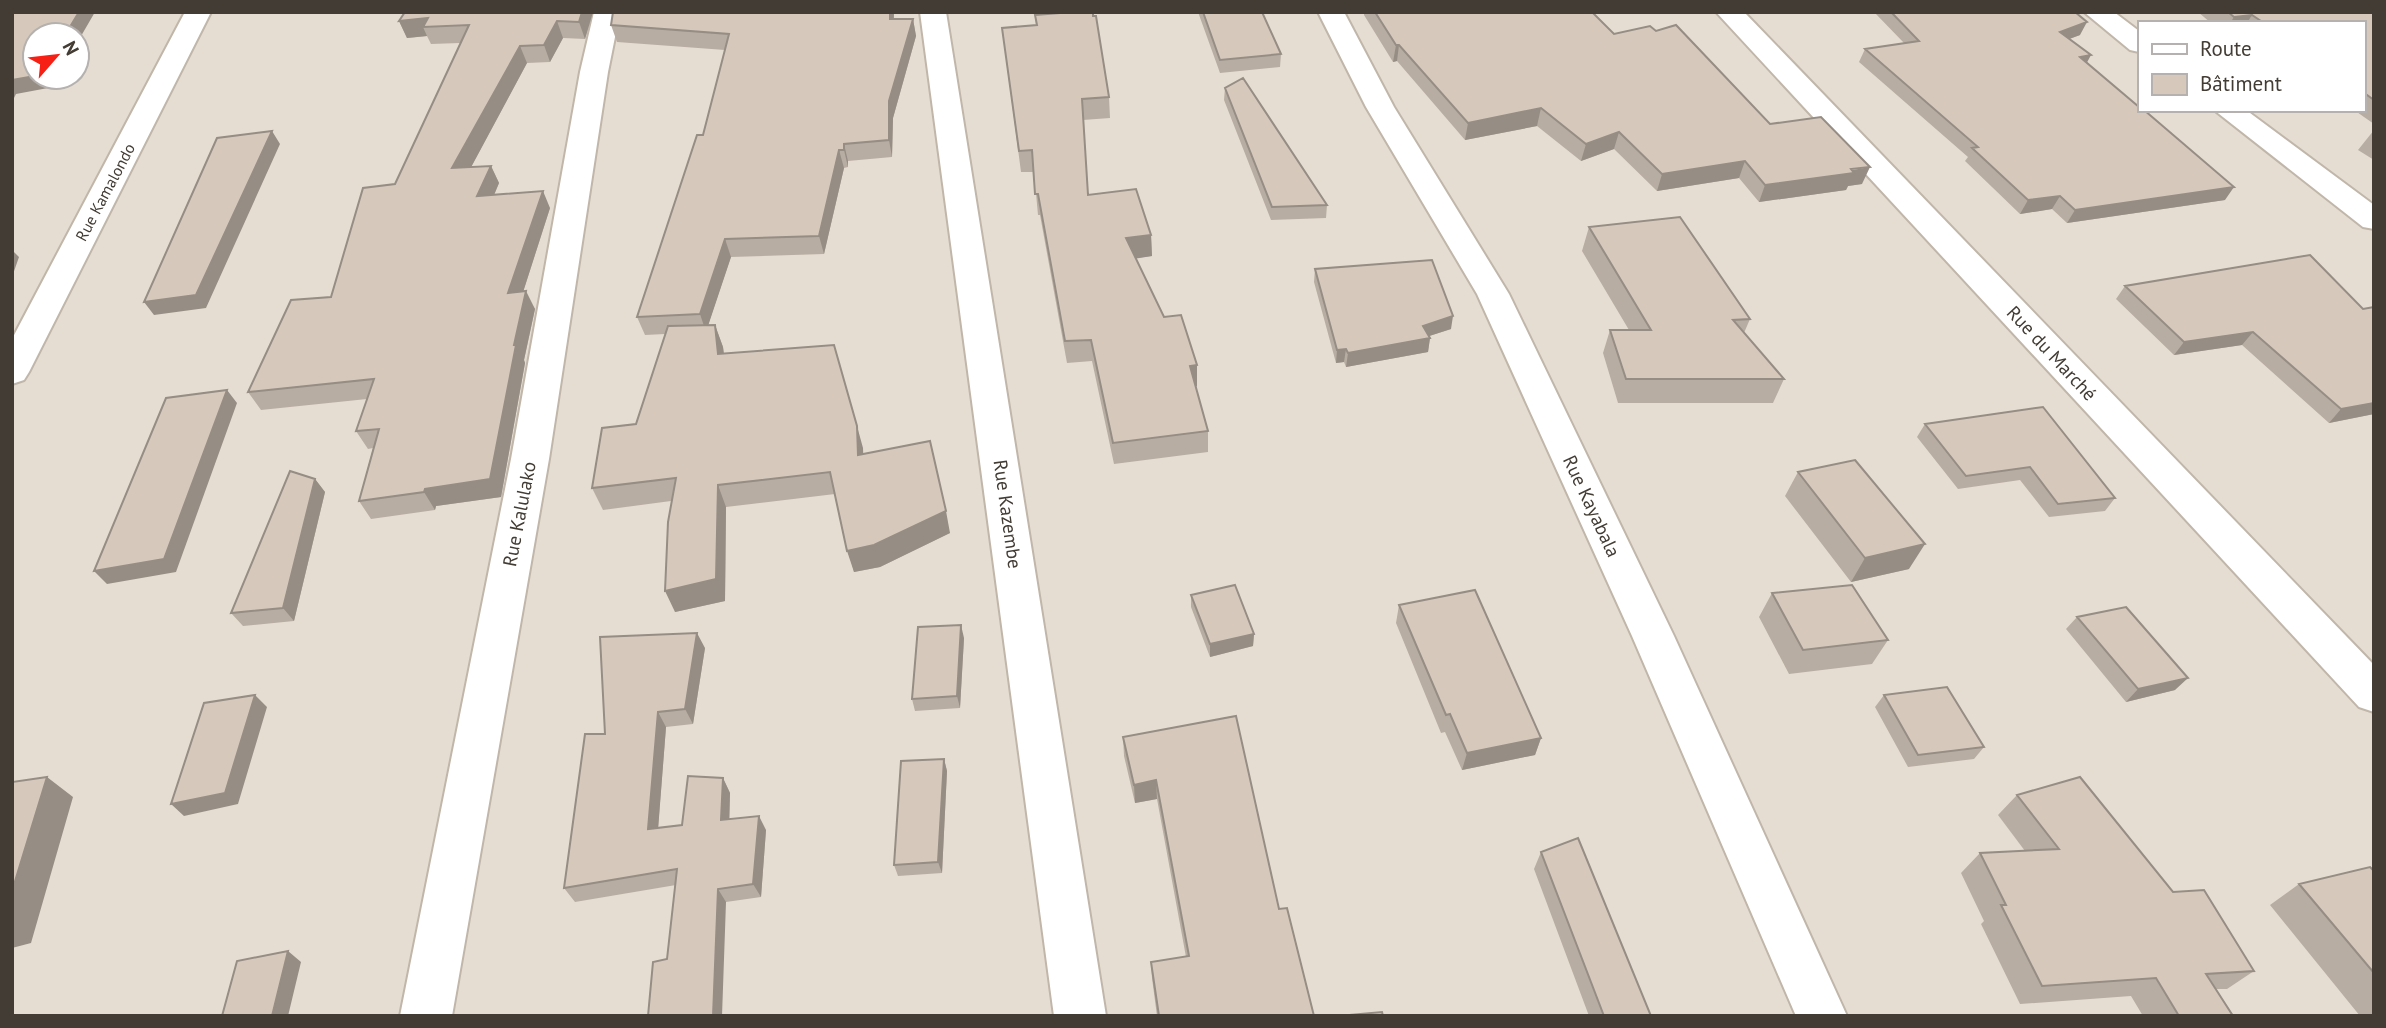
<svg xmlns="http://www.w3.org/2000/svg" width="2386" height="1028" viewBox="0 0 2386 1028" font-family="'PT Sans',sans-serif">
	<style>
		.residential { fill: #e6ddd2; fill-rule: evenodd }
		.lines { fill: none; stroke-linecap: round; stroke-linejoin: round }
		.minor-casing { stroke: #c0b6a9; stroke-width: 4 }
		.minor { fill: #fff; fill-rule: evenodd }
		.wall { fill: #b8ada2 }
		.shaded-wall { fill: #968d84 }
		.building { fill: #d6c9bc; stroke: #968d84; stroke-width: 2 }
		.labels { text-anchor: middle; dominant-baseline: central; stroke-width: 6; stroke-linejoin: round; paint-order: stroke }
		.far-street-label { font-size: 16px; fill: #433c34; stroke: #fff }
		.street-label { font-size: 19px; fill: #433c34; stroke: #fff }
	</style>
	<rect width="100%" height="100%" fill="#f2ece4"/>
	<path class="residential" d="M 12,12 L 2374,12 L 2374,1016 L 12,1016 ZM 2139,23 L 2363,23 L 2363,110 L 2139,110 ZM 35,35 L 77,35 L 77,77 L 35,77 Z"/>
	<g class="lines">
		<defs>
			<path id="minor" d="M 185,12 L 211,12 L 29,372 L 24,380 L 12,384 L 12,339 Z
				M 594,12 L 620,12 L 608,72 L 549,459 L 452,1016 L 400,1016 L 511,459 L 580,72 Z
				M 920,12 L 946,12 L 1106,1016 L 1054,1016 Z
				M 1318,12 L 1344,12 L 1394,107 L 1509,294 L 1674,636 L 1847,1016 L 1796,1016 L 1632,636 L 1477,294 L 1366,107 Z
				M 1716,12 L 1744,12 L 2374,665 L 2374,712 L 2359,707 Z
				M 2084,12 L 2114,12 L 2139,31 L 2139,52 L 2130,50 Z
				M 2214,110 L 2246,110 L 2374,205 L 2374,229 L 2363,227 Z"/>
		</defs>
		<use href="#minor" class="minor-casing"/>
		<use href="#minor" class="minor"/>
	</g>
	<path class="wall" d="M 593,12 L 585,39 L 563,38 L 550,62 L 527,63 L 471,167 L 491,166 L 499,183 L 494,195 L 550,208 L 523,292 L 535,309 L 524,360 L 525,363 L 501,497 L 436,506 L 435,510 L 371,519 L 359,501 L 373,448 L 368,449 L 356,431 L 367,399 L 261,410 L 248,392 L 331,297 L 395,184 L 460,43 L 431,44 L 427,36 L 407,38 L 399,21 Z
		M 613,12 L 894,12 L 894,19 L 913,19 L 916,36 L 893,118 L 892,157 L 848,161 L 848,167 L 844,168 L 824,254 L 731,257 L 708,325 L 715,325 L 723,347 L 724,353 L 863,448 L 863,454 L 950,533 L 880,567 L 854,572 L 835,494 L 726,507 L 725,601 L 675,612 L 671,501 L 603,510 L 592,488 L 636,424 L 665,334 L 645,335 L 637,317 L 703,135 L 725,50 L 617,42 L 611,25 Z
		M 1198,12 L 1262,12 L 1281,54 L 1280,67 L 1220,73 Z
		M 1364,12 L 1592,12 L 1614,34 L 1770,124 L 1862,184 L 1848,186 L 1846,190 L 1759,202 L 1739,178 L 1657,191 L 1614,149 L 1581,161 L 1537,126 L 1465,140 L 1397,61 L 1393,62 L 1364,15 Z
		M 1874,12 L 2075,12 L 2080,35 L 2069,39 L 2087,62 L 2225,200 L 2067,223 L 2052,209 L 2020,214 L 1965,161 L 1968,157 L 1859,62 L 1865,49 L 1904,43 Z
		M 2198,12 L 2374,12 L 2374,124 L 2354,110 L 2363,110 L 2363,23 L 2211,23 Z
		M 1035,15 L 1093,16 L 1109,97 L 1110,118 L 1083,120 L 1088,195 L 1151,235 L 1152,256 L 1136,258 L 1197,386 L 1196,387 L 1208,431 L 1208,452 L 1114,464 L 1092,361 L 1067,363 L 1040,215 L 1038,215 L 1034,172 L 1021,172 L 1002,28 L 1036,25 Z
		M 1225,88 L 1327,205 L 1326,218 L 1271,220 L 1224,100 Z
		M 2374,130 L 2374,160 L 2358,150 Z
		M 1589,227 L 1750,319 L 1744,333 L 1784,379 L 1773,403 L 1618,403 L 1603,353 L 1610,330 L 1629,330 L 1582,251 Z
		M 1315,269 L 1451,329 L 1429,336 L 1430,338 L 1428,352 L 1346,367 L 1344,362 L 1336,363 L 1314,282 Z
		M 2125,286 L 2363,309 L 2374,307 L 2374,414 L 2329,423 L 2242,345 L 2174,355 L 2116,299 Z
		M 1925,424 L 2115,498 L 2105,511 L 2049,517 L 2020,480 L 1958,489 L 1917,437 Z
		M 1798,472 L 1909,569 L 1851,582 L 1785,496 Z
		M 315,479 L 325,492 L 294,621 L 243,626 L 231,613 Z
		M 1772,593 L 1888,640 L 1872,664 L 1789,674 L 1759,617 Z
		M 1191,595 L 1254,634 L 1253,646 L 1210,657 L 1191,607 Z
		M 1399,605 L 1541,738 L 1535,755 L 1462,770 L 1445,732 L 1441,733 L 1396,623 Z
		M 2077,617 L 2175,690 L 2126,702 L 2066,629 Z
		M 964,638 L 960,708 L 915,711 L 912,699 Z
		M 705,648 L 693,724 L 666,727 L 658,828 L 682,825 L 723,778 L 730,793 L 729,819 L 766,830 L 761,897 L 726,902 L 667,959 L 676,885 L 575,902 L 564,888 L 605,734 Z
		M 1884,695 L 1984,747 L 1974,759 L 1908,767 L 1875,707 Z
		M 1123,737 L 1279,909 L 1314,1016 L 1157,1016 L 1152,978 L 1151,962 L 1186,957 L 1157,799 L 1135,803 L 1124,756 Z
		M 944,759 L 947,771 L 942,873 L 898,876 L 894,865 Z
		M 2017,795 L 2173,892 L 2254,971 L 2227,989 L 2216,989 L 2234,1016 L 2143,1016 L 2131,996 L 2020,1004 L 1981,924 L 1984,921 L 1961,873 L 1980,853 L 2025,851 L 1998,815 Z
		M 1541,852 L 1651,1016 L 1589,1016 L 1534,869 Z
		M 2374,871 L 2374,1016 L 2360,1016 L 2270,905 L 2299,884 Z"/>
	<path class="shaded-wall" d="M 79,12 L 95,12 L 77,43 L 77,35 L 65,35 Z
		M 582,12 L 593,12 L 585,39 L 579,22 Z
		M 890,12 L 894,12 L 893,36 L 890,19 Z
		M 2252,15 L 2247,23 L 2230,23 L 2234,17 Z
		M 428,18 L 423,27 L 427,36 L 407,38 L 399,21 Z
		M 913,19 L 916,36 L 893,118 L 892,157 L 889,140 L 889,101 Z
		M 557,21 L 563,38 L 550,62 L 544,45 Z
		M 2087,22 L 2080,35 L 2053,45 L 2060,32 Z
		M 1396,45 L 1399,45 L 1397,61 L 1393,62 Z
		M 520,46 L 527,63 L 461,186 L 452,168 Z
		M 2091,55 L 2084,68 L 2080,57 Z
		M 35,76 L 50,77 L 48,88 L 16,94 L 12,102 L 12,80 Z
		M 1541,108 L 1537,126 L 1465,140 L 1468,123 Z
		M 272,131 L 280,144 L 206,308 L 154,315 L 144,302 Z
		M 1619,132 L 1614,149 L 1581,161 L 1586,144 Z
		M 844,144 L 848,161 L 848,167 L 844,150 Z
		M 839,150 L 844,168 L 824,254 L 819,236 Z
		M 1745,161 L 1739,178 L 1657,191 L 1662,174 Z
		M 491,166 L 499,183 L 486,214 L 477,196 Z
		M 1870,167 L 1862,184 L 1848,186 L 1846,190 L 1759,202 L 1765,185 Z
		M 2234,187 L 2225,200 L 2067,223 L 2075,210 Z
		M 543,191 L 550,208 L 517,311 L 508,293 Z
		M 2060,196 L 2052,209 L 2020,214 L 2028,200 Z
		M 1151,235 L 1152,256 L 1127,260 L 1126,238 Z
		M 725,239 L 731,257 L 706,332 L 700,314 Z
		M 12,250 L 19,257 L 12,277 Z
		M 526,291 L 535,309 L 524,360 L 525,363 L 501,497 L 436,506 L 435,510 L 424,492 L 425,489 L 514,345 Z
		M 1453,316 L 1451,329 L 1420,339 L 1423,326 Z
		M 715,325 L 723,347 L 726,376 L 718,354 Z
		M 2253,332 L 2242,345 L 2174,355 L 2184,342 Z
		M 1430,338 L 1428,352 L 1346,367 L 1348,353 Z
		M 1346,349 L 1344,362 L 1336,363 L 1337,350 Z
		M 1197,365 L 1197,386 L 1190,388 L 1190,366 Z
		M 227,390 L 237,403 L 176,572 L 107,584 L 94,571 Z
		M 2374,403 L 2374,414 L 2329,423 L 2341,409 Z
		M 857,426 L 863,448 L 864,476 L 858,455 Z
		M 315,479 L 325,492 L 294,621 L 283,608 Z
		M 718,485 L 726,507 L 725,601 L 675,612 L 665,591 Z
		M 946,511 L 950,533 L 880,567 L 854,572 L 847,551 Z
		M 1925,544 L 1909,569 L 1851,582 L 1865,558 Z
		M 961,625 L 964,638 L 960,708 L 957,696 Z
		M 697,633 L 705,648 L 693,724 L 685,709 Z
		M 1254,634 L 1253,646 L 1210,657 L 1210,644 Z
		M 2188,678 L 2175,690 L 2126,702 L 2138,689 Z
		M 255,695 L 267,707 L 238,804 L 184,816 L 171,804 Z
		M 658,712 L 666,727 L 657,843 L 648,829 Z
		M 1541,738 L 1535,755 L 1462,770 L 1467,753 Z
		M 944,759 L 947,771 L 942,873 L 938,862 Z
		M 47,777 L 73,797 L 31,943 L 12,948 L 12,891 Z
		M 723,778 L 730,793 L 729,834 L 721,820 Z
		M 1156,780 L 1157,799 L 1135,803 L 1134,785 Z
		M 759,816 L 766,830 L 761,897 L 753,884 Z
		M 718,889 L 726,902 L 722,1016 L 713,1016 Z
		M 288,951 L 301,962 L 288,1016 L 272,1016 Z"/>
	<path class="building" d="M 12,12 L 79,12 L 65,35 L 35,35 L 35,76 L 12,80 Z
		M 405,12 L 582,12 L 579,22 L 557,21 L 544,45 L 520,46 L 452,168 L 491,166 L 477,196 L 543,191 L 508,293 L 526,291 L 514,345 L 516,345 L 490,479 L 425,489 L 424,492 L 359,501 L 379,429 L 356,431 L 374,379 L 248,392 L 291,300 L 331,297 L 363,188 L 395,184 L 469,25 L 423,27 L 428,18 L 399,21 Z
		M 613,12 L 890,12 L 890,19 L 913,19 L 889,101 L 889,140 L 844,144 L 844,150 L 839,150 L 819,236 L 725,239 L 700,314 L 637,317 L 697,135 L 703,135 L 729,34 L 611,25 Z
		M 1073,12 L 1093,12 L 1093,16 L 1096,16 L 1109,97 L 1082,99 L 1088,195 L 1136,189 L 1151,235 L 1126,238 L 1164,317 L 1181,315 L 1197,365 L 1190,366 L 1208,431 L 1113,443 L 1091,340 L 1065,341 L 1038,194 L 1035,194 L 1032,150 L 1019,151 L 1002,28 L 1037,25 L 1035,15 Z
		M 1203,12 L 1262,12 L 1281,54 L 1220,60 Z
		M 1375,12 L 1592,12 L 1614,34 L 1650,26 L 1656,31 L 1676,25 L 1770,124 L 1821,117 L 1870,167 L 1851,169 L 1854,173 L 1765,185 L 1745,161 L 1662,174 L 1619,132 L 1586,144 L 1541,108 L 1468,123 L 1399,45 L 1396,45 Z
		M 1891,12 L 2075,12 L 2087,22 L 2060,32 L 2091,55 L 2080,57 L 2139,107 L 2139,110 L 2144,110 L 2234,187 L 2075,210 L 2060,196 L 2028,200 L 1972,148 L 1978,147 L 1865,49 L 1919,41 Z
		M 2228,12 L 2374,12 L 2374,100 L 2363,92 L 2363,23 L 2264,23 L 2252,15 L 2234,17 Z
		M 1243,78 L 1327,205 L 1272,207 L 1225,88 Z
		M 272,131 L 196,295 L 144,302 L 217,138 Z
		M 1680,217 L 1750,319 L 1733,320 L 1784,379 L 1626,379 L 1610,330 L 1651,330 L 1589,227 Z
		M 2310,255 L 2363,309 L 2374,307 L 2374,403 L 2341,409 L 2253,332 L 2184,342 L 2125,286 Z
		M 1432,260 L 1453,316 L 1423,326 L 1430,338 L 1348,353 L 1346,349 L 1337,350 L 1315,269 Z
		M 715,325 L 718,354 L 834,345 L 857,426 L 858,455 L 930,441 L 946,511 L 874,545 L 847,551 L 830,472 L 718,485 L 716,579 L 665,591 L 668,522 L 676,478 L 592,488 L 602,428 L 636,424 L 668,326 Z
		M 227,390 L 164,559 L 94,571 L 166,398 Z
		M 2043,407 L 2115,498 L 2058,504 L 2030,467 L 1966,476 L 1925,424 Z
		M 1855,460 L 1925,544 L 1865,558 L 1798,472 Z
		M 290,471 L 315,479 L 283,608 L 231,613 Z
		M 1235,585 L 1254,634 L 1210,644 L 1191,595 Z
		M 1852,585 L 1888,640 L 1803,650 L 1772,593 Z
		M 1475,590 L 1541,738 L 1467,753 L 1450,714 L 1446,715 L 1399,605 Z
		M 2126,607 L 2188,678 L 2138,689 L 2077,617 Z
		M 961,625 L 957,696 L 912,699 L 918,627 Z
		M 697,633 L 685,709 L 658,712 L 648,829 L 682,825 L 688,776 L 723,778 L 721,820 L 759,816 L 753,884 L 718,889 L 713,1016 L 648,1016 L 653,962 L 667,959 L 677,869 L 564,888 L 585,734 L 605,734 L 600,637 Z
		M 1947,687 L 1984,747 L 1918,755 L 1884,695 Z
		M 255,695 L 225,793 L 171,804 L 204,703 Z
		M 1236,716 L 1279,909 L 1287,908 L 1314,1016 L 1159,1016 L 1151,962 L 1189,956 L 1156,780 L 1134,785 L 1123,737 Z
		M 944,759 L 938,862 L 894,865 L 901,761 Z
		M 47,777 L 12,891 L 12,782 Z
		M 2080,777 L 2173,892 L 2204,890 L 2254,971 L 2206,974 L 2233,1016 L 2179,1016 L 2156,978 L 2042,986 L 2001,905 L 2006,905 L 1980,853 L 2059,849 L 2017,795 Z
		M 1578,838 L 1651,1016 L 1604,1016 L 1541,852 Z
		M 2370,867 L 2374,871 L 2374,973 L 2299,884 Z
		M 288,951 L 272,1016 L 222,1016 L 237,961 Z
		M 1382,1012 L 1383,1016 L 1338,1016 Z"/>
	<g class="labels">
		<g class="far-street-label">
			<text transform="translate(105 192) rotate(-62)">Rue Kamalondo</text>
		</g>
		<g class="street-label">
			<text transform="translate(2052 353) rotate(47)">Rue du Marché</text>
			<text transform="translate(1592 506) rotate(65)">Rue Kayabala</text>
			<text transform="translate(519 514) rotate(-79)">Rue Kalulako</text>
			<text transform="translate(1008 514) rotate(82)">Rue Kazembe</text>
		</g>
	</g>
	<rect width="2386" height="1028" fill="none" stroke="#433c34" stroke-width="28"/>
	<rect x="2138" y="21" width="228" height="91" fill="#ffffff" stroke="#b4b1ae" stroke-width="2"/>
	<rect x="2152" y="44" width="35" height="10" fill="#ffffff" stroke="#b4b1ae" stroke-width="2"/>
	<text x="2200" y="56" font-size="21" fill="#433c34">Route</text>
	<rect x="2152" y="74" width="35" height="21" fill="#d6c9bc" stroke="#b4b1ae" stroke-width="2"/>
	<text x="2200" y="91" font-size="21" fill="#433c34">Bâtiment</text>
	<g transform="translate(56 56) rotate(62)"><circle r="33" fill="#ffffff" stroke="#b4b1ae" stroke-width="2"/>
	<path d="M0-5L12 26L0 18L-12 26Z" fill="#f72015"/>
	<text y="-10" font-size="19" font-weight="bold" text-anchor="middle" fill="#433c34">N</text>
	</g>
</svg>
